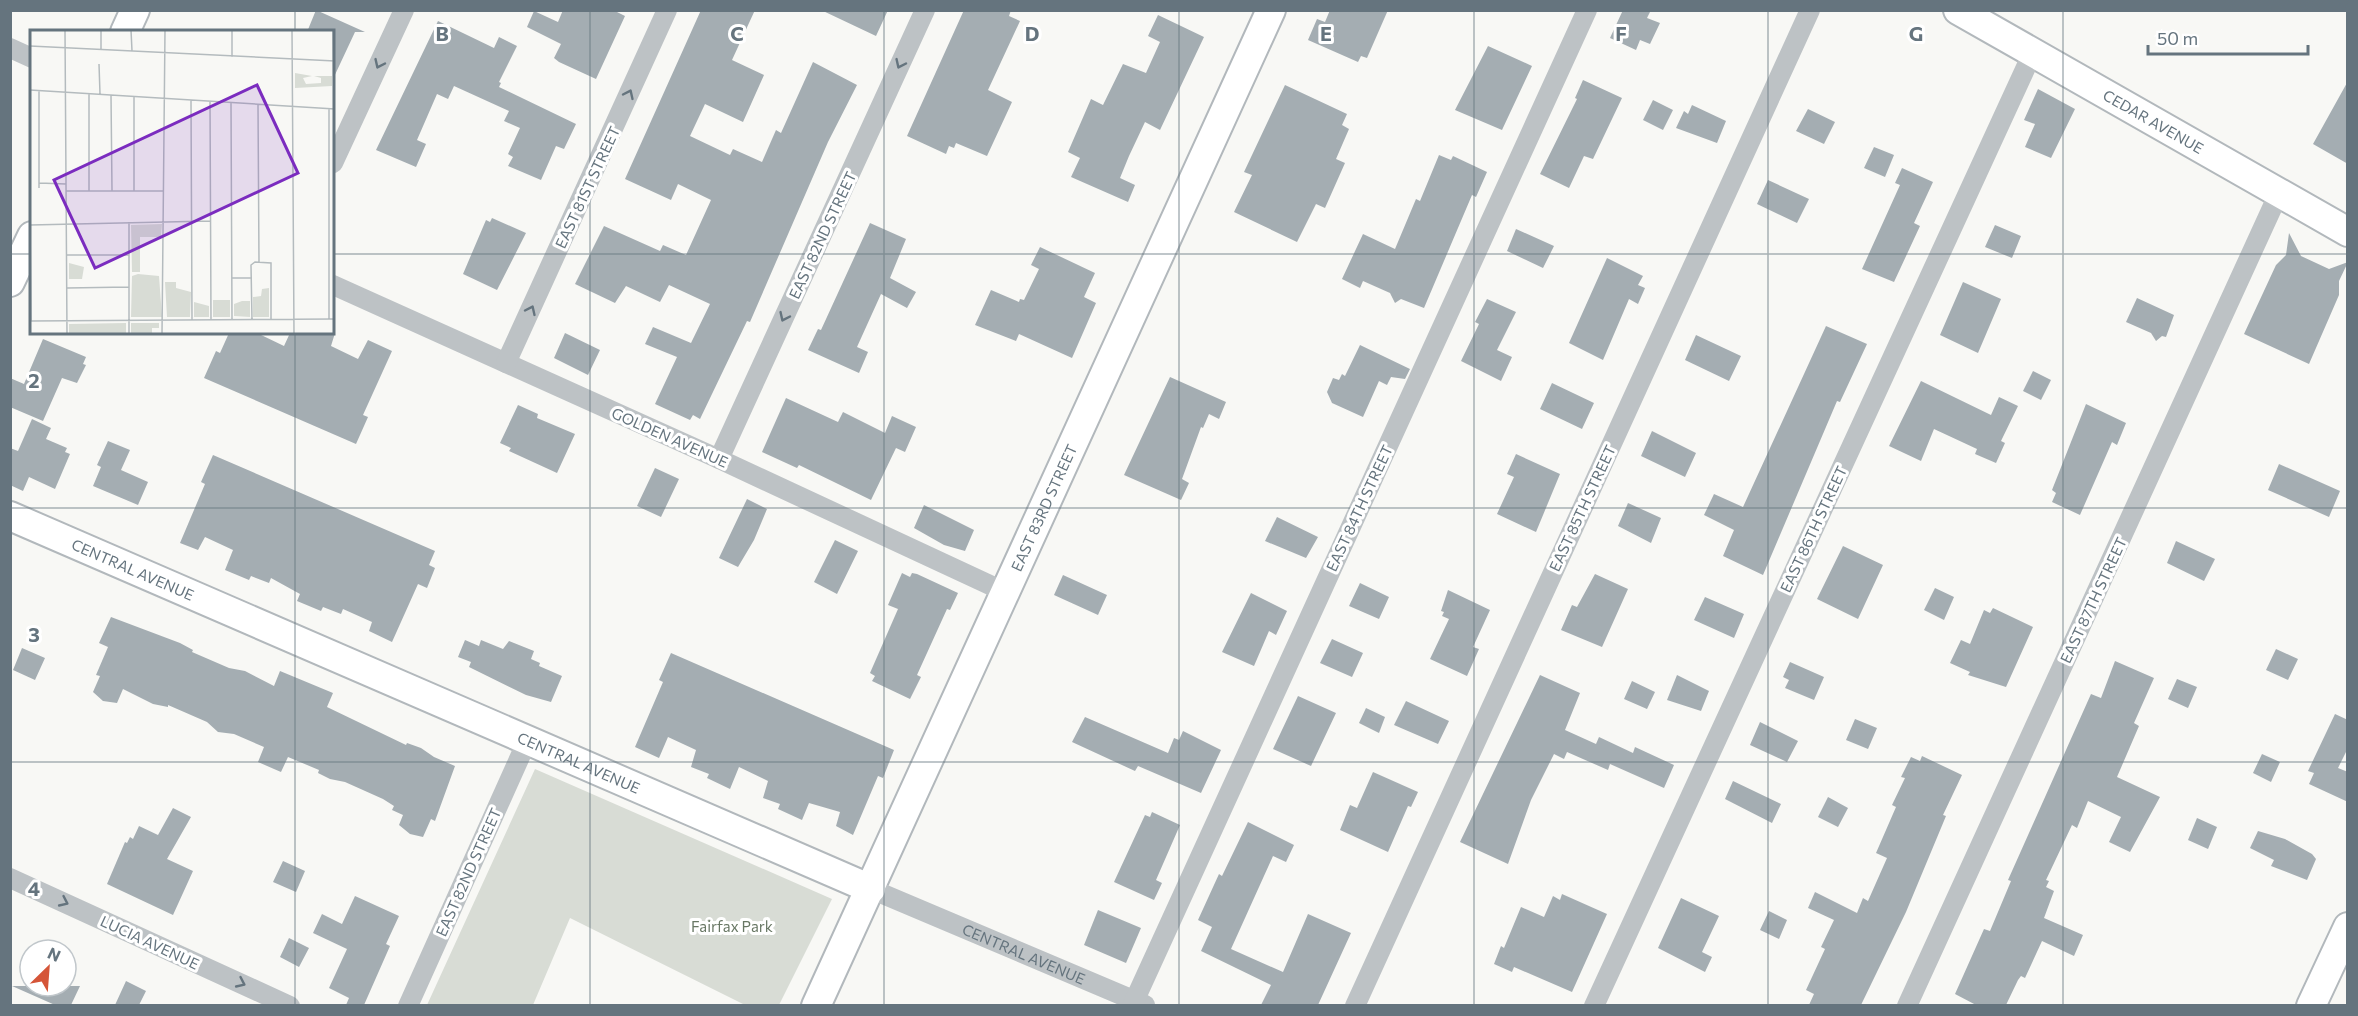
<svg xmlns="http://www.w3.org/2000/svg" width="2358" height="1016" viewBox="0 0 2358 1016" font-family="Commissioner,sans-serif">
	<style>
		.green { fill: #d8dcd5 }
		.building { fill: #a4adb2 }
		.lines { fill: none; stroke-linecap: round; stroke-linejoin: round }
		.secondary-casing { stroke: #b2b8bc; stroke-width: 32 }
		.street { stroke: #bdc2c5; stroke-width: 20 }
		.secondary { stroke: #fff; stroke-width: 28 }
		.oneway { stroke: #65747e }
		.grid { fill: none; stroke: #65747e; stroke-width: 1.5; stroke-opacity: 0.55 }
		.labels { text-anchor: middle; dominant-baseline: central; stroke-width: 6; stroke-linejoin: round; paint-order: stroke }
		.street-label { font-size: 15px; fill: #65747e; stroke: #fff }
		.park-label { font-size: 15px; fill: #687764; stroke: #fff }
		.inset-road { fill: none; stroke: #b4bbbe; stroke-width: 1.5 }
		.view { fill: #7b2cbf; fill-opacity: 0.15; stroke: #7b2cbf; stroke-width: 3 }
		.inset-edge { fill: none; stroke: #65747e; stroke-width: 3 }
		.grid-label { font-size: 20px; text-anchor: middle; font-weight: bold; fill: #65747e; stroke: #fff; stroke-width: 6; stroke-linejoin: round; paint-order: stroke }
	</style>
	<rect width="100%" height="100%" fill="#f8f8f5"/>
	<path class="green" d="M 535,769 L 832,899 L 779,1005 L 745,1005 L 570,918 L 533,1005 L 427,1005 Z"/>
	<path class="building" d="M 316,10 L 365,32 L 355,32 L 333,79 L 333,32 L 307,32 Z
		M 563,10 L 613,10 L 625,16 L 596,79 L 559,62 L 554,58 L 561,44 L 527,27 L 534,11 L 558,22 Z
		M 701,10 L 755,10 L 732,60 L 764,75 L 743,122 L 705,104 L 690,136 L 730,155 L 733,149 L 762,162 L 776,130 L 781,133 L 813,62 L 857,85 L 828,142 L 750,322 L 747,321 L 700,419 L 693,415 L 690,420 L 655,404 L 677,357 L 645,344 L 653,327 L 691,343 L 710,304 L 669,285 L 660,302 L 626,286 L 615,303 L 575,284 L 604,226 L 660,251 L 663,245 L 686,255 L 711,200 L 678,184 L 671,200 L 625,179 Z
		M 821,10 L 888,10 L 876,36 Z
		M 964,10 L 1011,10 L 1009,16 L 1020,21 L 988,90 L 1012,102 L 987,156 L 956,143 L 954,148 L 949,146 L 946,154 L 907,136 Z
		M 1330,10 L 1388,10 L 1367,58 L 1361,56 L 1358,62 L 1308,40 L 1317,19 L 1325,22 Z
		M 1623,10 L 1651,10 L 1647,18 L 1660,23 L 1650,44 L 1640,40 L 1636,50 L 1610,38 Z
		M 1158,15 L 1204,37 L 1160,130 L 1145,122 L 1129,156 L 1120,178 L 1135,185 L 1128,202 L 1071,177 L 1080,158 L 1068,152 L 1091,99 L 1103,105 L 1123,64 L 1146,73 L 1160,42 L 1148,36 Z
		M 438,21 L 494,48 L 499,37 L 517,46 L 499,82 L 501,83 L 499,87 L 576,124 L 564,149 L 556,146 L 541,180 L 508,166 L 513,157 L 508,154 L 520,128 L 504,121 L 509,111 L 454,86 L 448,99 L 437,94 L 417,140 L 426,144 L 416,167 L 376,150 Z
		M 1488,46 L 1532,66 L 1502,130 L 1455,110 Z
		M 1583,80 L 1622,98 L 1593,159 L 1584,156 L 1569,188 L 1540,174 L 1577,99 L 1575,98 Z
		M 2348,81 L 2348,164 L 2313,144 Z
		M 1285,85 L 1347,114 L 1342,125 L 1349,129 L 1336,159 L 1345,163 L 1325,208 L 1316,204 L 1297,242 L 1234,212 L 1252,175 L 1244,172 Z
		M 2038,89 L 2075,109 L 2051,158 L 2025,147 L 2035,124 L 2024,120 Z
		M 1653,100 L 1673,110 L 1663,130 L 1643,120 Z
		M 1692,105 L 1726,121 L 1717,143 L 1676,128 L 1684,111 L 1688,114 Z
		M 1808,109 L 1835,122 L 1824,144 L 1796,131 Z
		M 1874,147 L 1894,155 L 1885,177 L 1864,168 Z
		M 1439,155 L 1451,160 L 1453,156 L 1487,172 L 1476,197 L 1472,195 L 1424,308 L 1401,299 L 1395,303 L 1390,293 L 1363,281 L 1360,288 L 1342,279 L 1363,234 L 1395,249 L 1416,199 L 1420,201 Z
		M 1902,168 L 1933,182 L 1914,223 L 1920,226 L 1894,282 L 1862,269 L 1900,185 L 1895,183 Z
		M 1768,180 L 1809,199 L 1797,223 L 1757,204 Z
		M 492,218 L 526,233 L 497,290 L 463,274 L 486,220 L 490,222 Z
		M 870,223 L 906,239 L 890,278 L 916,292 L 907,308 L 881,294 L 857,347 L 868,352 L 859,373 L 808,350 L 818,329 L 821,330 Z
		M 1995,225 L 2021,236 L 2012,258 L 1985,247 Z
		M 1516,229 L 1554,246 L 1543,268 L 1507,251 Z
		M 2289,233 L 2301,256 L 2329,269 L 2348,262 L 2339,281 L 2339,295 L 2309,364 L 2244,334 L 2276,265 L 2286,255 Z
		M 1040,247 L 1095,273 L 1084,297 L 1096,303 L 1072,358 L 1019,334 L 1016,341 L 975,325 L 991,290 L 1019,302 L 1020,299 L 1024,300 L 1039,269 L 1031,265 Z
		M 1607,258 L 1643,276 L 1638,285 L 1645,288 L 1638,304 L 1629,299 L 1603,360 L 1569,343 Z
		M 1963,282 L 2001,299 L 1978,353 L 1940,335 Z
		M 2137,298 L 2174,315 L 2166,337 L 2162,336 L 2156,341 L 2151,333 L 2126,322 Z
		M 1487,299 L 1516,312 L 1497,350 L 1512,357 L 1501,381 L 1461,361 L 1479,324 L 1475,322 Z
		M 1826,326 L 1867,344 L 1840,402 L 1837,401 L 1763,575 L 1723,556 L 1734,530 L 1704,515 L 1714,494 L 1743,507 Z
		M 229,333 L 257,333 L 284,346 L 290,333 L 335,333 L 331,346 L 358,359 L 368,340 L 392,351 L 363,415 L 368,417 L 356,444 L 204,378 L 216,351 L 220,353 Z
		M 565,333 L 600,350 L 588,375 L 554,358 Z
		M 1696,335 L 1741,356 L 1729,381 L 1685,360 Z
		M 43,339 L 86,357 L 83,364 L 86,365 L 77,383 L 62,378 L 43,421 L 10,407 L 10,378 L 24,384 Z
		M 1360,345 L 1410,369 L 1405,379 L 1391,377 L 1387,385 L 1379,381 L 1363,417 L 1332,403 L 1327,392 L 1333,378 L 1339,380 L 1342,374 L 1345,376 Z
		M 2033,371 L 2051,380 L 2041,400 L 2023,391 Z
		M 1170,377 L 1226,402 L 1219,419 L 1209,414 L 1203,428 L 1201,427 L 1182,479 L 1189,483 L 1181,500 L 1124,475 Z
		M 1921,381 L 1991,415 L 1999,397 L 2018,406 L 2001,441 L 2005,443 L 1996,463 L 1975,454 L 1977,449 L 1934,429 L 1921,461 L 1889,446 Z
		M 1552,383 L 1594,403 L 1582,429 L 1540,409 Z
		M 786,398 L 838,422 L 843,412 L 885,433 L 892,416 L 916,427 L 905,452 L 896,448 L 871,500 L 799,465 L 797,468 L 762,452 Z
		M 2086,404 L 2126,423 L 2117,445 L 2112,442 L 2080,515 L 2052,502 L 2056,493 L 2052,490 Z
		M 518,405 L 538,414 L 537,418 L 575,434 L 557,473 L 509,451 L 511,448 L 500,443 Z
		M 32,419 L 51,428 L 46,439 L 67,448 L 65,452 L 70,454 L 55,489 L 29,477 L 23,491 L 10,485 L 10,448 L 18,451 Z
		M 1652,431 L 1696,453 L 1685,477 L 1641,456 Z
		M 108,441 L 130,450 L 121,470 L 148,482 L 138,505 L 93,486 L 101,467 L 97,465 Z
		M 1516,454 L 1560,474 L 1536,532 L 1497,514 L 1514,477 L 1507,474 Z
		M 213,455 L 435,551 L 429,565 L 435,568 L 427,588 L 418,584 L 392,642 L 369,631 L 372,622 L 343,609 L 341,614 L 323,607 L 321,611 L 297,601 L 300,594 L 271,578 L 269,583 L 251,576 L 249,580 L 225,570 L 233,550 L 205,537 L 198,550 L 180,543 L 205,484 L 201,482 Z
		M 2279,464 L 2340,491 L 2329,517 L 2268,490 Z
		M 655,468 L 679,479 L 661,517 L 637,506 Z
		M 747,499 L 767,509 L 754,540 L 738,567 L 719,558 Z
		M 1628,503 L 1661,518 L 1651,543 L 1618,526 Z
		M 924,505 L 974,530 L 965,551 L 944,545 L 914,528 Z
		M 1277,517 L 1318,537 L 1306,558 L 1265,541 Z
		M 835,540 L 858,551 L 837,594 L 814,582 Z
		M 2176,541 L 2215,559 L 2204,581 L 2167,563 Z
		M 1843,546 L 1883,565 L 1858,619 L 1817,599 Z
		M 902,573 L 910,577 L 912,573 L 917,574 L 958,593 L 950,610 L 947,609 L 917,675 L 921,677 L 910,699 L 872,681 L 875,676 L 870,673 L 898,609 L 888,605 Z
		M 1595,574 L 1628,589 L 1602,647 L 1561,630 L 1572,605 L 1577,607 Z
		M 1063,575 L 1107,595 L 1098,615 L 1054,595 Z
		M 1360,583 L 1389,597 L 1379,619 L 1349,606 Z
		M 1935,588 L 1954,597 L 1944,620 L 1924,610 Z
		M 1448,590 L 1490,610 L 1473,647 L 1479,649 L 1467,676 L 1430,659 L 1449,619 L 1442,616 L 1444,612 L 1441,611 Z
		M 1251,593 L 1287,611 L 1276,635 L 1269,631 L 1254,666 L 1222,652 Z
		M 1705,597 L 1744,614 L 1734,638 L 1694,620 Z
		M 1993,608 L 2033,627 L 2006,687 L 1968,675 L 1970,672 L 1950,663 L 1961,640 L 1970,644 L 1984,610 L 1990,613 Z
		M 111,617 L 180,643 L 193,650 L 192,652 L 229,668 L 245,671 L 274,686 L 280,671 L 333,693 L 327,707 L 406,745 L 407,743 L 421,748 L 434,757 L 455,766 L 435,821 L 431,819 L 423,837 L 410,834 L 399,825 L 403,815 L 392,810 L 394,806 L 383,799 L 345,782 L 330,779 L 318,773 L 319,770 L 288,757 L 281,772 L 274,769 L 258,762 L 264,747 L 234,734 L 218,732 L 207,722 L 168,705 L 168,707 L 153,704 L 123,689 L 117,703 L 103,701 L 93,692 L 100,676 L 96,675 L 108,647 L 99,643 Z
		M 1332,639 L 1363,653 L 1352,677 L 1320,663 Z
		M 465,640 L 479,646 L 481,640 L 503,649 L 509,641 L 534,651 L 531,659 L 540,663 L 539,666 L 562,676 L 551,702 L 526,695 L 469,667 L 471,662 L 458,657 Z
		M 22,648 L 45,658 L 35,680 L 13,670 Z
		M 2276,649 L 2298,659 L 2288,680 L 2266,670 Z
		M 671,653 L 894,750 L 883,778 L 878,776 L 853,835 L 836,826 L 840,812 L 809,803 L 802,820 L 778,809 L 780,804 L 763,798 L 768,781 L 739,767 L 730,789 L 707,778 L 709,774 L 691,767 L 696,750 L 668,737 L 659,758 L 635,747 L 663,682 L 659,680 Z
		M 2115,661 L 2154,678 L 2134,723 L 2139,726 L 2117,777 L 2160,797 L 2130,852 L 2109,842 L 2121,817 L 2088,801 L 2077,828 L 2072,825 L 2046,880 L 2049,881 L 2046,887 L 2054,891 L 2044,918 L 2083,935 L 2074,956 L 2042,941 L 2025,978 L 2021,976 L 2018,980 L 2006,1005 L 1976,1005 L 1955,994 L 1984,929 L 1990,931 L 2011,881 L 2008,880 L 2091,694 L 2101,698 Z
		M 1790,662 L 1824,677 L 1814,700 L 1785,688 L 1789,680 L 1783,677 Z
		M 1540,675 L 1580,693 L 1565,730 L 1596,744 L 1599,737 L 1633,753 L 1635,747 L 1674,765 L 1664,788 L 1610,764 L 1608,770 L 1567,752 L 1564,759 L 1554,754 L 1531,800 L 1508,864 L 1460,842 Z
		M 1677,675 L 1709,691 L 1701,711 L 1667,700 Z
		M 2177,679 L 2197,687 L 2188,708 L 2168,699 Z
		M 1632,681 L 1655,692 L 1647,709 L 1624,699 Z
		M 1298,696 L 1336,713 L 1311,766 L 1273,749 Z
		M 1406,701 L 1449,721 L 1438,744 L 1394,725 Z
		M 1366,708 L 1385,717 L 1379,733 L 1359,723 Z
		M 2335,714 L 2348,720 L 2348,748 L 2338,768 L 2348,772 L 2348,802 L 2309,784 L 2314,773 L 2308,771 Z
		M 1085,717 L 1168,753 L 1174,738 L 1179,740 L 1183,731 L 1221,750 L 1201,793 L 1138,766 L 1135,771 L 1072,742 Z
		M 1855,719 L 1877,728 L 1868,749 L 1846,740 Z
		M 1760,722 L 1798,741 L 1787,762 L 1750,745 Z
		M 2262,754 L 2280,762 L 2271,782 L 2253,773 Z
		M 1922,756 L 1962,775 L 1943,815 L 1946,816 L 1906,912 L 1861,1005 L 1809,1005 L 1814,994 L 1806,990 L 1825,949 L 1821,947 L 1834,920 L 1808,908 L 1815,892 L 1857,913 L 1863,898 L 1868,901 L 1887,858 L 1876,853 L 1896,807 L 1892,805 L 1905,778 L 1901,777 L 1911,757 L 1920,761 Z
		M 1373,772 L 1418,792 L 1411,807 L 1408,806 L 1388,852 L 1340,830 L 1350,805 L 1357,808 Z
		M 1733,781 L 1781,804 L 1772,823 L 1725,799 Z
		M 1828,797 L 1848,808 L 1838,827 L 1818,817 Z
		M 173,808 L 191,817 L 167,859 L 193,871 L 173,915 L 107,884 L 125,842 L 127,843 L 130,837 L 133,839 L 139,826 L 158,835 Z
		M 1152,812 L 1180,825 L 1156,880 L 1162,883 L 1154,900 L 1114,882 L 1145,815 L 1150,817 Z
		M 2197,818 L 2217,827 L 2208,849 L 2188,840 Z
		M 1248,822 L 1294,845 L 1286,862 L 1273,856 L 1231,949 L 1283,972 L 1308,914 L 1351,933 L 1318,1005 L 1261,1005 L 1271,985 L 1201,951 L 1212,927 L 1198,920 L 1219,874 L 1222,876 Z
		M 2258,831 L 2285,839 L 2312,854 L 2316,859 L 2307,880 L 2271,866 L 2274,860 L 2250,848 Z
		M 283,861 L 305,871 L 296,892 L 273,882 Z
		M 1562,894 L 1607,914 L 1572,992 L 1514,967 L 1512,972 L 1494,964 L 1501,946 L 1504,948 L 1521,907 L 1544,917 L 1553,896 L 1560,900 Z
		M 355,896 L 399,916 L 386,944 L 390,946 L 364,1005 L 346,1005 L 349,998 L 329,988 L 347,949 L 313,933 L 322,914 L 342,924 Z
		M 1681,898 L 1719,916 L 1702,952 L 1712,957 L 1705,972 L 1658,948 Z
		M 1098,910 L 1141,928 L 1126,963 L 1084,945 Z
		M 1769,911 L 1787,920 L 1779,939 L 1760,930 Z
		M 289,938 L 309,948 L 299,967 L 280,957 Z
		M 126,981 L 146,991 L 139,1005 L 115,1005 Z
		M 12,986 L 80,986 L 71,1005 L 55,1005 Z"/>
	<g class="lines">
		<defs>
			<g id="secondary">
				<path id="s2" d="M 1958,10 L 2348,232"/>
				<path d="M 125,32 L 135,10"/>
				<path d="M 10,282 L 32,236"/>
				<path id="s3" d="M 10,516 L 871,889"/>
				<path id="s4" d="M 816,1006 L 1271,10"/>
				<path d="M 2311,1006 L 2348,927"/>
			</g>
		</defs>
		<use href="#secondary" class="secondary-casing"/>
		<g class="street">
			<path d="M 10,48 L 32,58"/>
			<path d="M 333,163 L 404,10"/>
			<path d="M 333,285 L 719,459 L 1005,592"/>
			<path d="M 506,363 L 667,10"/>
			<path d="M 719,459 L 925,10"/>
			<path d="M 10,878 L 290,1006"/>
			<path id="s1" d="M 871,889 L 1145,1005"/>
			<path d="M 408,1006 L 528,739"/>
			<path d="M 1132,1006 L 1587,10"/>
			<path d="M 1355,1006 L 1810,10"/>
			<path d="M 1594,1006 L 2033,52"/>
			<path d="M 1907,1006 L 2278,195"/>
		</g>
		<use href="#secondary" class="secondary"/>
	</g>
	<defs><path id="oneway-chevron" d="M-2-3.5L2.5 0L-2 3.5" fill="none" stroke-width="1.6" stroke-linecap="round" stroke-linejoin="round" transform="scale(1.5)"/></defs>
	<g class="oneway">
		<use href="#oneway-chevron" transform="translate(379 64) rotate(115)"/>
		<use href="#oneway-chevron" transform="translate(900 64) rotate(115)"/>
		<use href="#oneway-chevron" transform="translate(629 94) rotate(-65)"/>
		<use href="#oneway-chevron" transform="translate(531 310) rotate(-65)"/>
		<use href="#oneway-chevron" transform="translate(784 317) rotate(115)"/>
		<use href="#oneway-chevron" transform="translate(64 902) rotate(25)"/>
		<use href="#oneway-chevron" transform="translate(241 983) rotate(25)"/>
	</g>
	<path class="grid" d="M 295,10 L 295,32M 590,10 L 590,1006M 884,10 L 884,1006M 1179,10 L 1179,1006M 1474,10 L 1474,1006M 1768,10 L 1768,1006M 2063,10 L 2063,1006M 10,254 L 32,254M 333,254 L 2348,254M 295,333 L 295,1006M 10,508 L 2348,508M 10,762 L 2348,762"/>
	<g class="labels">
		<g class="street-label">
			<text stroke="none"><textPath href="#s2" startOffset="225">CEDAR AVENUE</textPath></text>
			<text transform="translate(587 187) rotate(-65)">EAST 81ST STREET</text>
			<text transform="translate(822 235) rotate(-65)">EAST 82ND STREET</text>
			<text transform="translate(670 437) rotate(24)">GOLDEN AVENUE</text>
			<text stroke="none"><textPath href="#s4" startOffset="548">EAST 83RD STREET</textPath></text>
			<text transform="translate(1359 508) rotate(-65)">EAST 84TH STREET</text>
			<text transform="translate(1582 508) rotate(-65)">EAST 85TH STREET</text>
			<text transform="translate(1813 529) rotate(-65)">EAST 86TH STREET</text>
			<text stroke="none"><textPath href="#s3" startOffset="134">CENTRAL AVENUE</textPath></text>
			<text transform="translate(2093 600) rotate(-65)">EAST 87TH STREET</text>
			<text stroke="none"><textPath href="#s3" startOffset="620">CENTRAL AVENUE</textPath></text>
			<text transform="translate(468 872) rotate(-66)">EAST 82ND STREET</text>
			<text transform="translate(150 942) rotate(25)">LUCIA AVENUE</text>
			<text stroke="none"><textPath href="#s1" startOffset="166">CENTRAL AVENUE</textPath></text>
		</g>
		<g class="park-label">
			<text x="732" y="926">Fairfax Park</text>
		</g>
	</g>
	<g transform="translate(30 30)">
		<rect width="304" height="304" fill="#f8f8f5"/>
		<path d="M 265,43 L 282,46 L 273,48 L 276,54 L 291,53 L 291,48 L 284,46 L 302,46 L 302,56 L 265,58 ZM 132,194 L 131,207 L 110,207 L 110,242 L 102,242 L 101,195 ZM 39,233 L 54,237 L 52,249 L 39,249 ZM 108,244 L 129,246 L 132,287 L 101,287 L 102,246 ZM 135,252 L 146,252 L 146,258 L 161,262 L 160,287 L 137,287 ZM 239,258 L 239,287 L 223,287 L 223,267 L 231,266 L 232,259 ZM 183,270 L 200,270 L 200,287 L 183,287 ZM 212,271 L 220,271 L 220,287 L 204,286 L 204,274 ZM 164,272 L 179,276 L 179,287 L 164,287 ZM 96,293 L 96,304 L 39,304 L 39,294 ZM 101,293 L 129,293 L 129,298 L 122,298 L 122,304 L 101,304 Z" fill="#d8dcd5"/>
		<path class="inset-road" d="M 35,0 L 37,304M 71,0 L 71,20M 101,0 L 102,21M 262,0 L 264,304M 303,0 L 304,79M 0,16 L 305,31M 202,27 L 202,0M 69,34 L 70,64M 0,60 L 305,79M 9,60 L 9,158M 59,64 L 59,161M 81,65 L 82,161M 104,67 L 104,161M 161,70 L 162,290M 180,71 L 181,290M 201,73 L 202,289M 228,75 L 229,232M 9,153 L 36,154M 36,161 L 134,161M 0,190 L 1,291M 0,195 L 181,191M 36,225 L 99,225M 202,248 L 221,248M 37,258 L 99,257M 299,289 L 299,79M 222,290 L 221,235 L 225,232 L 241,233 L 241,290M 0,291 L 305,289M 99,304 L 99,192M 132,304 L 135,0"/>
		<path class="view" d="M 227,55 L 268,143 L 65,238 L 24,150 Z"/>
		<rect width="304" height="304" class="inset-edge"/>
	</g>
	<g class="grid-label">
		<text x="442" y="41">B</text>
		<text x="737" y="41">C</text>
		<text x="1032" y="41">D</text>
		<text x="1326" y="41">E</text>
		<text x="1621" y="41">F</text>
		<text x="1916" y="41">G</text>
		<text x="34" y="388">2</text>
		<text x="34" y="642">3</text>
		<text x="34" y="896">4</text>
	</g>
	<rect width="2358" height="1016" fill="none" stroke="#65747e" stroke-width="24"/>
	<g transform="translate(48 968) rotate(25)"><circle r="28" fill="#ffffff" stroke="#c1c7cb" stroke-width="1.5"/>
	<path d="M0-4.5L10 22L0 15L-10 22Z" fill="#d55538"/>
	<text y="-9" font-size="16" font-weight="bold" text-anchor="middle" fill="#65747e">N</text>
	</g>
	<path d="M2148 45v9h160v-9" fill="none" stroke="#65747e" stroke-width="3"/>
	<text x="2157" y="45" font-size="18" fill="#65747e" stroke="#ffffff" stroke-width="4.5" paint-order="stroke">50 m</text>
</svg>
